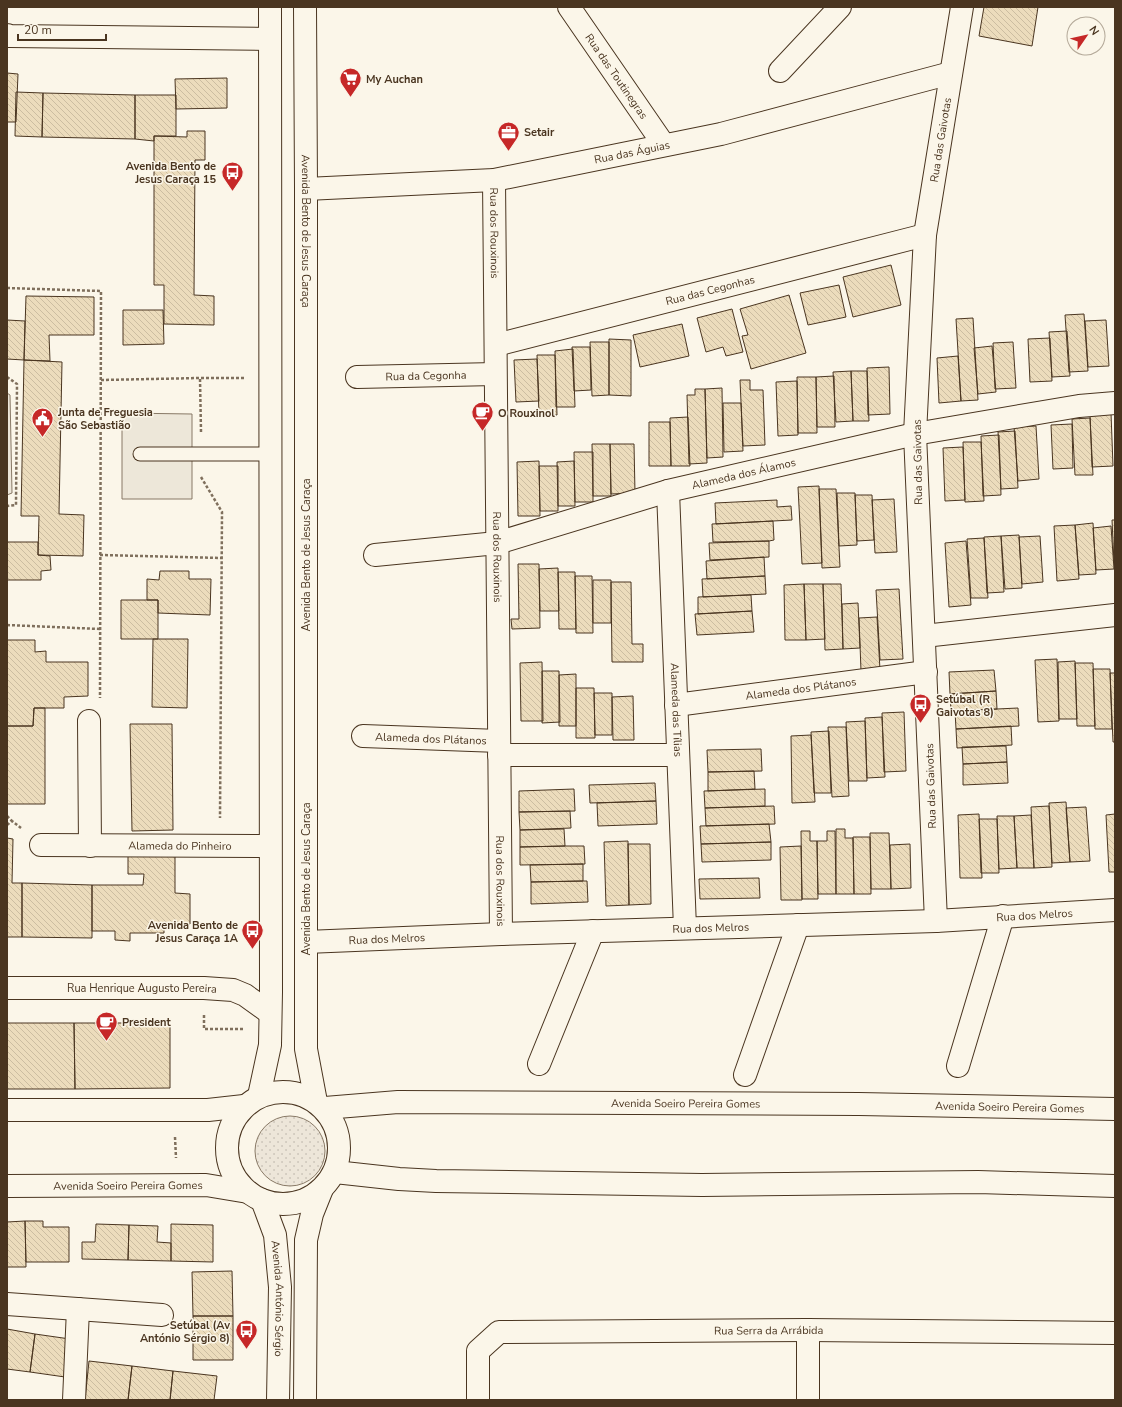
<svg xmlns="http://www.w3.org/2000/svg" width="1122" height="1407" viewBox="0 0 1122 1407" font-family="'Nunito Sans',sans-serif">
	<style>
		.green { fill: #ede6d9; stroke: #887966 }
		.garden { fill: url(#garden-dots); stroke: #887966 }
		.parking { fill: #ede7d9; stroke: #887966 }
		.building { fill: url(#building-back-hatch); stroke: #4a3520 }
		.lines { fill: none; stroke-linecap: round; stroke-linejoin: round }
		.service-casing { stroke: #4a3520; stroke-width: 15 }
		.minor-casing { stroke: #4a3520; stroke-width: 24 }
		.secondary-casing { stroke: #4a3520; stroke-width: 24 }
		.path { stroke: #7f6f5c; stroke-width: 2.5; stroke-dasharray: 3 2; stroke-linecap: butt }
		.service { stroke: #fbf6e9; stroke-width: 13 }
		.minor { stroke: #fbf6e9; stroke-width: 22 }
		.secondary { stroke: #fbf6e9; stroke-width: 22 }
		.labels { text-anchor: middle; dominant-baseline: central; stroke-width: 3; stroke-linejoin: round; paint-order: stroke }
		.street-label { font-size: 11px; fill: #4a3520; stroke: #fbf6e9 }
		.poi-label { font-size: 11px; font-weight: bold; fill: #4a3520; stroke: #fbf6e9; text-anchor: start }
	</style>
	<defs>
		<pattern id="garden-dots" width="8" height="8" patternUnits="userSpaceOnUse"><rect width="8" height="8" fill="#ede6d9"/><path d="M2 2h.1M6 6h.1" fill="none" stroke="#cdc6ba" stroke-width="1.8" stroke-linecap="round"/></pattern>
		<pattern id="building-back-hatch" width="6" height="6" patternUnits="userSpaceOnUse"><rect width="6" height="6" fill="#ecdcbc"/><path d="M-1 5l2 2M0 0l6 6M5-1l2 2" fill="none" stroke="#ccbda1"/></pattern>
	</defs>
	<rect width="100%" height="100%" fill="#fbf6e9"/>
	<path class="green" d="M 7,393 L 10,395 L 12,493 L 7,495 Z"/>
	<path class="garden" d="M255 1151a35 35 0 1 1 70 0a35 35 0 1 1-70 0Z"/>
	<path class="parking" d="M 122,413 L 192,414 L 192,499 L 122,499 Z"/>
	<path class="building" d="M 984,7 L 1038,7 L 1032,46 L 979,36 Z
		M 7,73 L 18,74 L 16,122 L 7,122 Z
		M 227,78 L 227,108 L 176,109 L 175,79 Z
		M 16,92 L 43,93 L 42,137 L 15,136 Z
		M 43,93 L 135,95 L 135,139 L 42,137 Z
		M 135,95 L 176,95 L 176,136 L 154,136 L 154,141 L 135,139 Z
		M 187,131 L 205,131 L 205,160 L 195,160 L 194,295 L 214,296 L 214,325 L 164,324 L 164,285 L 154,285 L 154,136 L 187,137 Z
		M 891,265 L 901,305 L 853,317 L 843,277 Z
		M 839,285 L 846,317 L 808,325 L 800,293 Z
		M 789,295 L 806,353 L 751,369 L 742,336 L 748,335 L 740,309 Z
		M 26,296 L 94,297 L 94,335 L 49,335 L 50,361 L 24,360 Z
		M 732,309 L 743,352 L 726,356 L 723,347 L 706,352 L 697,318 Z
		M 123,310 L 163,310 L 164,344 L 123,345 Z
		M 1084,314 L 1088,371 L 1069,372 L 1065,315 Z
		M 973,318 L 978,400 L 961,401 L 956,319 Z
		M 7,320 L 25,321 L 24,360 L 7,359 Z
		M 1106,320 L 1109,366 L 1088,367 L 1085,321 Z
		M 682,324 L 689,356 L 640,367 L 633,335 Z
		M 1067,331 L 1070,376 L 1052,377 L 1049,332 Z
		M 1050,338 L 1052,381 L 1030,382 L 1028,339 Z
		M 609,339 L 631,340 L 631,396 L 609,395 Z
		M 590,342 L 609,342 L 609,395 L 592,396 Z
		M 1013,342 L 1016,388 L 995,389 L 993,343 Z
		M 992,346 L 996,392 L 978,394 L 974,348 Z
		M 572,347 L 590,347 L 591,390 L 574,391 Z
		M 573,349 L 575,407 L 556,407 L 555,351 Z
		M 537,355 L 555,355 L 557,415 L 539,415 Z
		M 958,356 L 961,401 L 939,403 L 937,358 Z
		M 537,359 L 539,401 L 516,402 L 514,360 Z
		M 24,360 L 62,362 L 59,514 L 84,515 L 83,556 L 38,555 L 39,516 L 21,516 Z
		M 889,367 L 890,414 L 868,415 L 867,368 Z
		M 851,371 L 867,371 L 869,421 L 853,421 Z
		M 851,371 L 853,421 L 836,422 L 833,372 Z
		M 834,376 L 835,427 L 817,427 L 816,377 Z
		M 797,377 L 816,377 L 817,433 L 798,433 Z
		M 740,380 L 750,380 L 750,390 L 763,390 L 765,445 L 743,446 Z
		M 797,381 L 798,435 L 778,436 L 776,382 Z
		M 722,388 L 723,457 L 707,458 L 705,389 Z
		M 695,389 L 705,389 L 707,463 L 689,464 L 687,395 L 695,395 Z
		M 723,403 L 741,403 L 743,451 L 724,452 Z
		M 1111,413 L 1113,466 L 1092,467 L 1090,414 Z
		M 688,417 L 690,466 L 671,466 L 670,418 Z
		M 1090,418 L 1093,475 L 1075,475 L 1072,419 Z
		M 649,422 L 670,422 L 671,466 L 649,466 Z
		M 1072,424 L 1073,468 L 1053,469 L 1051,425 Z
		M 1036,426 L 1039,479 L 1018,481 L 1014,427 Z
		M 1015,431 L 1018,488 L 1001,489 L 998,432 Z
		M 999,435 L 1001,495 L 983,496 L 981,436 Z
		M 963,442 L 981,442 L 984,501 L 965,502 Z
		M 592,444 L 610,444 L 611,496 L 593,496 Z
		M 610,444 L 634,444 L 635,493 L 611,494 Z
		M 963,447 L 965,500 L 945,501 L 943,448 Z
		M 574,452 L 593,452 L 593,502 L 575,502 Z
		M 539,461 L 540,516 L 518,516 L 517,462 Z
		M 574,461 L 575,506 L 558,506 L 557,462 Z
		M 539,466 L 558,466 L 558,511 L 540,511 Z
		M 819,486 L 822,563 L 802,564 L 798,487 Z
		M 819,489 L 836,489 L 840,567 L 822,568 Z
		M 837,493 L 855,493 L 857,545 L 839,546 Z
		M 855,495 L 872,495 L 874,540 L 857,541 Z
		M 894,499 L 897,552 L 875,553 L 872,500 Z
		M 777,500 L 777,507 L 791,506 L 792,520 L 716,524 L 715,503 Z
		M 1112,520 L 1115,520 L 1115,563 L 1114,563 Z
		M 773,521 L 774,540 L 769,541 L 713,542 L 712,524 Z
		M 1093,523 L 1096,574 L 1079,575 L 1075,525 Z
		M 1075,525 L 1079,579 L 1057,581 L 1054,526 Z
		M 1111,526 L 1114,569 L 1096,570 L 1093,528 Z
		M 1019,535 L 1022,588 L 1005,589 L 1001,536 Z
		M 1001,536 L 1004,592 L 987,593 L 984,537 Z
		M 1040,536 L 1043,582 L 1022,584 L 1019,537 Z
		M 984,538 L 988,598 L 971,598 L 967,539 Z
		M 769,541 L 769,557 L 710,560 L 709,543 Z
		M 966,541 L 971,605 L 949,607 L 945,543 Z
		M 7,542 L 38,542 L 38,555 L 50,556 L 51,570 L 41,571 L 41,580 L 7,580 Z
		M 764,557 L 765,576 L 707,579 L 706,561 Z
		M 518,564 L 539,564 L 540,628 L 512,629 L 511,619 L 519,619 Z
		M 558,568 L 559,611 L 540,611 L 539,569 Z
		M 160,571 L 189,571 L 189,579 L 211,579 L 210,615 L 158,613 L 158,600 L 147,600 L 147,579 L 159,580 Z
		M 558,572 L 575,572 L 576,629 L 559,629 Z
		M 575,576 L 592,576 L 593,633 L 576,633 Z
		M 765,576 L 766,594 L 703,597 L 702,579 Z
		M 593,580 L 611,580 L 611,623 L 593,623 Z
		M 611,582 L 631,582 L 632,644 L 643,644 L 643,662 L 612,662 Z
		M 804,584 L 823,584 L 825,639 L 806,640 Z
		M 804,584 L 806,640 L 785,640 L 784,585 Z
		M 823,584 L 841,584 L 843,649 L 825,650 Z
		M 899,589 L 903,659 L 880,660 L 876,590 Z
		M 751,595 L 752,611 L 698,614 L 698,597 Z
		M 121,600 L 158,600 L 158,639 L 121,639 Z
		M 858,603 L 860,648 L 843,649 L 842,604 Z
		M 752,611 L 754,632 L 697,635 L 695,614 Z
		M 877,617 L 880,670 L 861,671 L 859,618 Z
		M 153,639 L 188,639 L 187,708 L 152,707 Z
		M 7,640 L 35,640 L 35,652 L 46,651 L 46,662 L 88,662 L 88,696 L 64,697 L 64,708 L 34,708 L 33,726 L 7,726 Z
		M 1057,659 L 1059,721 L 1038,722 L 1035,660 Z
		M 1075,661 L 1077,719 L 1059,719 L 1058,662 Z
		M 542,662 L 543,721 L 521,721 L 520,663 Z
		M 1075,663 L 1093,663 L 1095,726 L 1077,726 Z
		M 1093,669 L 1110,669 L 1112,729 L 1095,729 Z
		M 994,670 L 996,691 L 950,694 L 949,672 Z
		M 542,671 L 559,671 L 560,722 L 542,723 Z
		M 1110,673 L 1115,673 L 1115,742 L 1113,742 Z
		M 576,674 L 576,726 L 559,726 L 559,675 Z
		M 576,688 L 594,688 L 595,738 L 576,738 Z
		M 996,691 L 997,709 L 951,711 L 950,694 Z
		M 594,693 L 612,693 L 612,735 L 595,735 Z
		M 633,696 L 634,740 L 613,740 L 612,697 Z
		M 34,708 L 45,708 L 45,804 L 7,804 L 7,726 L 33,726 Z
		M 1018,708 L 1019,726 L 956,729 L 955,711 Z
		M 904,712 L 906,771 L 884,772 L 882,713 Z
		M 882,717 L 885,777 L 867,778 L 865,718 Z
		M 865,721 L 867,781 L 849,781 L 846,722 Z
		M 130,724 L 172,724 L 173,830 L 132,831 Z
		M 1011,726 L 1012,745 L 957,748 L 956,729 Z
		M 828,727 L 846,727 L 849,796 L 832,797 Z
		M 829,731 L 831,793 L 814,793 L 811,732 Z
		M 811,735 L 815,802 L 792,803 L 791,736 Z
		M 1006,746 L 1007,762 L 963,764 L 962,747 Z
		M 761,749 L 762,771 L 708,772 L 707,750 Z
		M 1007,762 L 1008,783 L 963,785 L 963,764 Z
		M 754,771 L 755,789 L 708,791 L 708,772 Z
		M 655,783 L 656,801 L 590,803 L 589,785 Z
		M 574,789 L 575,811 L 519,812 L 519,791 Z
		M 765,789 L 765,806 L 705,808 L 704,791 Z
		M 656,801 L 657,824 L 598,826 L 597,803 Z
		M 1066,802 L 1070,862 L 1052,863 L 1049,803 Z
		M 774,806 L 775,824 L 706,826 L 705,808 Z
		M 1049,806 L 1052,867 L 1034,868 L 1031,807 Z
		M 1086,807 L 1090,861 L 1070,862 L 1066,808 Z
		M 570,811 L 571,828 L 520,830 L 519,812 Z
		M 979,814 L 982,878 L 960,878 L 958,815 Z
		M 1115,814 L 1115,872 L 1109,872 L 1106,815 Z
		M 1031,815 L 1034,868 L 1017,868 L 1014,816 Z
		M 997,816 L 1014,816 L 1017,868 L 999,869 Z
		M 979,819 L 997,819 L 999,873 L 981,873 Z
		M 769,824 L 771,842 L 701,844 L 700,826 Z
		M 564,829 L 565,846 L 520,847 L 520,830 Z
		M 836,829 L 845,829 L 845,838 L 853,838 L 854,894 L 836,894 Z
		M 801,831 L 810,831 L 810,841 L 817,841 L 818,899 L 802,899 Z
		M 827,831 L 835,831 L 836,894 L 818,894 L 817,841 L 827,841 Z
		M 870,833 L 889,833 L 891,889 L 871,889 Z
		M 853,837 L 870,837 L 871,894 L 854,894 Z
		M 7,838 L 13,839 L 12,883 L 22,883 L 22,937 L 7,937 Z
		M 628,841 L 629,905 L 606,906 L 604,842 Z
		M 771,842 L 771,860 L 702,862 L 701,844 Z
		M 628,844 L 650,844 L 651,904 L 629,905 Z
		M 910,844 L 911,888 L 891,889 L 890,845 Z
		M 565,846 L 584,846 L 585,864 L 520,865 L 520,847 Z
		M 801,846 L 802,900 L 781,900 L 780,847 Z
		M 128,853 L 175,853 L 175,893 L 190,894 L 190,924 L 164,924 L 164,933 L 130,933 L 130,941 L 115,940 L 115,931 L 92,931 L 92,885 L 143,885 L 144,874 L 128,874 Z
		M 583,864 L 583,881 L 531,882 L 530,865 Z
		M 759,878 L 760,898 L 700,899 L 699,879 Z
		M 583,881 L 587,881 L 588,902 L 531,904 L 531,882 Z
		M 22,883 L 92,885 L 92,938 L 22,937 Z
		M 7,1023 L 74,1023 L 75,1089 L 7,1089 Z
		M 74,1023 L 170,1023 L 170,1088 L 75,1089 Z
		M 25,1221 L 43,1221 L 43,1227 L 69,1227 L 69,1262 L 26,1262 Z
		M 25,1221 L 26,1267 L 7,1267 L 7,1222 Z
		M 96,1224 L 129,1225 L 128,1260 L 82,1259 L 82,1242 L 95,1242 Z
		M 171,1224 L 213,1225 L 213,1262 L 171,1261 Z
		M 129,1225 L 158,1226 L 157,1242 L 171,1243 L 171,1261 L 128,1260 Z
		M 232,1271 L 233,1316 L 193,1316 L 192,1272 Z
		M 193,1316 L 233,1316 L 233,1360 L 193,1360 Z
		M 7,1329 L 35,1334 L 30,1372 L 7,1369 Z
		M 35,1334 L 70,1339 L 65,1377 L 30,1372 Z
		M 89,1361 L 132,1366 L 128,1400 L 85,1400 Z
		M 132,1366 L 173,1371 L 170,1400 L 128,1400 Z
		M 173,1371 L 217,1376 L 214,1400 L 170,1400 Z"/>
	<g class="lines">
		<defs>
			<path id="service" d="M 140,454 L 270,454"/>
			<g id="minor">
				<path id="s1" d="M 569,7 L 664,145"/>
				<path d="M 7,35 L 10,36 L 270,39"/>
				<path d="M 780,71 L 840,7"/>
				<path id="s2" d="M 494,180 L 501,934"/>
				<path id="s3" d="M 306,189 L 494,180 L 721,134 L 951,73"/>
				<path id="s4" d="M 496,345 L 925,235"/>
				<path id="s5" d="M 357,377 L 495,374"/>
				<path id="s6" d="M 668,491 L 685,928"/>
				<path id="s7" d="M 375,555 L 497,543 L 668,491 L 915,434 L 1079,406 L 1115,403"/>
				<path d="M 924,636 L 1115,615"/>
				<path id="s8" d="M 676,705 L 926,672"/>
				<path d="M 89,721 L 90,846"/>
				<path id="s9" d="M 363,736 L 499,741"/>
				<path d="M 499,755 L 678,755"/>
				<path id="s10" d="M 41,845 L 270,846"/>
				<path id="s11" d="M 936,921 L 915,434 L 925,235 L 962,7"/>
				<path id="s12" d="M 306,942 L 501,934 L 936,921 L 1115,910"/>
				<path id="s13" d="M 7,988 L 204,988 L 233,990 L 245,995 L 270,1013"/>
				<path d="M 539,1064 L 593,931"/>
				<path d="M 958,1066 L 1003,916"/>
				<path d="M 745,1075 L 798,925"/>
				<path id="s14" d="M 325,1108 L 398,1102 L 859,1104 L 1115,1109"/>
				<path d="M 7,1110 L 208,1110 L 244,1106"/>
				<path d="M 335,1172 L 399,1179 L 436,1181 L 702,1185 L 978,1182 L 1115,1186"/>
				<path id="s15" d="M 7,1186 L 206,1185 L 248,1192"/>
				<path d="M 7,1304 L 162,1315"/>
				<path d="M 808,1330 L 808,1400"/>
				<path d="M 74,1400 L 78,1309"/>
				<path id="s16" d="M 478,1400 L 478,1351 L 499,1332 L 808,1330 L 1115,1333"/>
			</g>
			<g id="secondary">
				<path id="s17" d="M 305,7 L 306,189 L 306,1049 L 316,1102"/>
				<circle cx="283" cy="1148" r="56"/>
				<path d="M 259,1096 L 270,1045 L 271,992 L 270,7"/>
				<path id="s18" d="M 262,1200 L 275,1235 L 280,1287 L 278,1400"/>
				<path d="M 305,1400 L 306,1240 L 312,1214 L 322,1189"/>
			</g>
		</defs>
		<use href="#service" class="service-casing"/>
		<use href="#minor" class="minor-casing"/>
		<use href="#secondary" class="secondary-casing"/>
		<path class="path" d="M 7,288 L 101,291 L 100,698
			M 7,377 L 17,384 L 16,505 L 7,506
			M 101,380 L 200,378
			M 201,432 L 200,378 L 244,378
			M 201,477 L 222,512 L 220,818
			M 100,555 L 221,558
			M 7,625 L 100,629
			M 7,816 L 12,821
			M 7,825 L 12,821 L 21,828
			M 204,1015 L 204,1029 L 243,1029
			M 175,1137 L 176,1158"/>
		<use href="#service" class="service"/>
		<use href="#minor" class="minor"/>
		<use href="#secondary" class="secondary"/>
	</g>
	<defs>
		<symbol id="supermarket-pin" viewBox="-11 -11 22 30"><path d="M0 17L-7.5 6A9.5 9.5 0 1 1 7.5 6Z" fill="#c62828" stroke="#fbf6e9"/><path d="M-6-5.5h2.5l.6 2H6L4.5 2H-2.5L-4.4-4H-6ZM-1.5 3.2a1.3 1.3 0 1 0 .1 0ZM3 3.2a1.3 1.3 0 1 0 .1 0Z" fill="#fff"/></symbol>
		<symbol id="office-pin" viewBox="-11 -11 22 30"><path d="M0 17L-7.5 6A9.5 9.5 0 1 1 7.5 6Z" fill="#c62828" stroke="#fbf6e9"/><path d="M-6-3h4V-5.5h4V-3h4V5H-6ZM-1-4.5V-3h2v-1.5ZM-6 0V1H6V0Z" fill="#fff"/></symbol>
		<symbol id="bus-pin" viewBox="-11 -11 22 30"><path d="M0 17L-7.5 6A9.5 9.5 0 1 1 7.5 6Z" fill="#c62828" stroke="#fbf6e9"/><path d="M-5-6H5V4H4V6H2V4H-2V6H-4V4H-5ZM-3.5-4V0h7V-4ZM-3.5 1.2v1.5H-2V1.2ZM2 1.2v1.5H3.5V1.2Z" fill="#fff"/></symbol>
		<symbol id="cafe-pin" viewBox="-11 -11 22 30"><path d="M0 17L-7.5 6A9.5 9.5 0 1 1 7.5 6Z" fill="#c62828" stroke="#fbf6e9"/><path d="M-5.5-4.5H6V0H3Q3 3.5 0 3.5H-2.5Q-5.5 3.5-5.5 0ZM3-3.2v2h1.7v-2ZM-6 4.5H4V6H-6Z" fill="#fff"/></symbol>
		<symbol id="civic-pin" viewBox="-11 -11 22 30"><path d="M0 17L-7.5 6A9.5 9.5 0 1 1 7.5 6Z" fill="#c62828" stroke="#fbf6e9"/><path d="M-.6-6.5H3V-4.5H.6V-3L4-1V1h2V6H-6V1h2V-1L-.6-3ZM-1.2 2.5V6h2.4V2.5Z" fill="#fff"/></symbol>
	</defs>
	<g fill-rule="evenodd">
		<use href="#supermarket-pin" x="338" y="66" width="25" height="34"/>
		<use href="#office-pin" x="496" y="120" width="25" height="34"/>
		<use href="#bus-pin" x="220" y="160" width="25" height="34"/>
		<use href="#cafe-pin" x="470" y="400" width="25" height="34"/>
		<use href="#civic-pin" x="30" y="406" width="25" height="34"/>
		<use href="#bus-pin" x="908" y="692" width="25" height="34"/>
		<use href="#bus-pin" x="240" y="918" width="25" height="34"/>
		<use href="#cafe-pin" x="94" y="1010" width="25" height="34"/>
		<use href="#bus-pin" x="234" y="1318" width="25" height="34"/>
	</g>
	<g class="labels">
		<g class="street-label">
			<text stroke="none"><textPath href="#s1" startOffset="84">Rua das Toutinegras</textPath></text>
			<text stroke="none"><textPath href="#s11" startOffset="783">Rua das Gaivotas</textPath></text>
			<text stroke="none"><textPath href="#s3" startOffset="329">Rua das Águias</textPath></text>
			<text stroke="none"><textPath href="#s17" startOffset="224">Avenida Bento de Jesus Caraça</textPath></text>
			<text stroke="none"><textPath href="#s2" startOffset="53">Rua dos Rouxinois</textPath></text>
			<text stroke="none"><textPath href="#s4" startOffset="221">Rua das Cegonhas</textPath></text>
			<text stroke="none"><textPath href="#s5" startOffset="69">Rua da Cegonha</textPath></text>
			<text transform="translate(918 462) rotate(-91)">Rua das Gaivotas</text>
			<text stroke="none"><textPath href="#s7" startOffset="379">Alameda dos Álamos</textPath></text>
			<text transform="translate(306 555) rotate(-90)">Avenida Bento de Jesus Caraça</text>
			<text stroke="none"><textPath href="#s2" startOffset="377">Rua dos Rouxinois</textPath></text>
			<text stroke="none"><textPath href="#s8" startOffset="126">Alameda dos Plátanos</textPath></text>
			<text stroke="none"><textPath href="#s6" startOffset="219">Alameda das Tílias</textPath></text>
			<text stroke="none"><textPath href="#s9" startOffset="68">Alameda dos Plátanos</textPath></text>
			<text transform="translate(931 786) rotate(-92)">Rua das Gaivotas</text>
			<text stroke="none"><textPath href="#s10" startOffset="139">Alameda do Pinheiro</textPath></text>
			<text transform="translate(306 879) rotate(-90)">Avenida Bento de Jesus Caraça</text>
			<text stroke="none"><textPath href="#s2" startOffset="701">Rua dos Rouxinois</textPath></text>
			<text stroke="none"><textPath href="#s12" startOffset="729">Rua dos Melros</textPath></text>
			<text stroke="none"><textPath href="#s12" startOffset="405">Rua dos Melros</textPath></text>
			<text stroke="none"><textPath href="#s12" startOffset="81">Rua dos Melros</textPath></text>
			<text stroke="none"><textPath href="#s13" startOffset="135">Rua Henrique Augusto Pereira</textPath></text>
			<text stroke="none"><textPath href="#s14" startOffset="361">Avenida Soeiro Pereira Gomes</textPath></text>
			<text stroke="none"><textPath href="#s14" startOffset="685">Avenida Soeiro Pereira Gomes</textPath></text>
			<text stroke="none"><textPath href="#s15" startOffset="121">Avenida Soeiro Pereira Gomes</textPath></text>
			<text stroke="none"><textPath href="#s18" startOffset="101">Avenida António Sérgio</textPath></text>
			<text stroke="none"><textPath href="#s16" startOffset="347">Rua Serra da Arrábida</textPath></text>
		</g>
		<g class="poi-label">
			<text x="366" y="79">My Auchan</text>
			<text x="524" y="132">Setair</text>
			<text x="216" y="166" text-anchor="end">Avenida Bento de<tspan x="216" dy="13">Jesus Caraça 15</tspan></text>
			<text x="58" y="412">Junta de Freguesia<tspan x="58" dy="13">São Sebastião</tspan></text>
			<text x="498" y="413">O Rouxinol</text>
			<text x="936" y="699">Setúbal (R<tspan x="936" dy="13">Gaivotas 8)</tspan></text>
			<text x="238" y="925" text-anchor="end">Avenida Bento de<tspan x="238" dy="13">Jesus Caraça 1A</tspan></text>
			<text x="122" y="1022">President</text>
			<text x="230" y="1325" text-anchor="end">Setúbal (Av<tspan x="230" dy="13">António Sérgio 8)</tspan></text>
		</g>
	</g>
	<rect width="1122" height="1407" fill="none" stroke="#4a3520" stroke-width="16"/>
	<g transform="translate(1086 36) rotate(56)"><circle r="19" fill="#fbf6e9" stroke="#b4a999"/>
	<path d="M0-3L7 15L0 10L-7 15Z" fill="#c62828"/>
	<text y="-6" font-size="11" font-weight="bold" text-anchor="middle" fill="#4a3520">N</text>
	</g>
	<path d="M18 34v6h88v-6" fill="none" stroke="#4a3520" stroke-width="2"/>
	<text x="24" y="34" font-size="12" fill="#4a3520" stroke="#fbf6e9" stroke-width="3" paint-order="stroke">20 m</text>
</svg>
